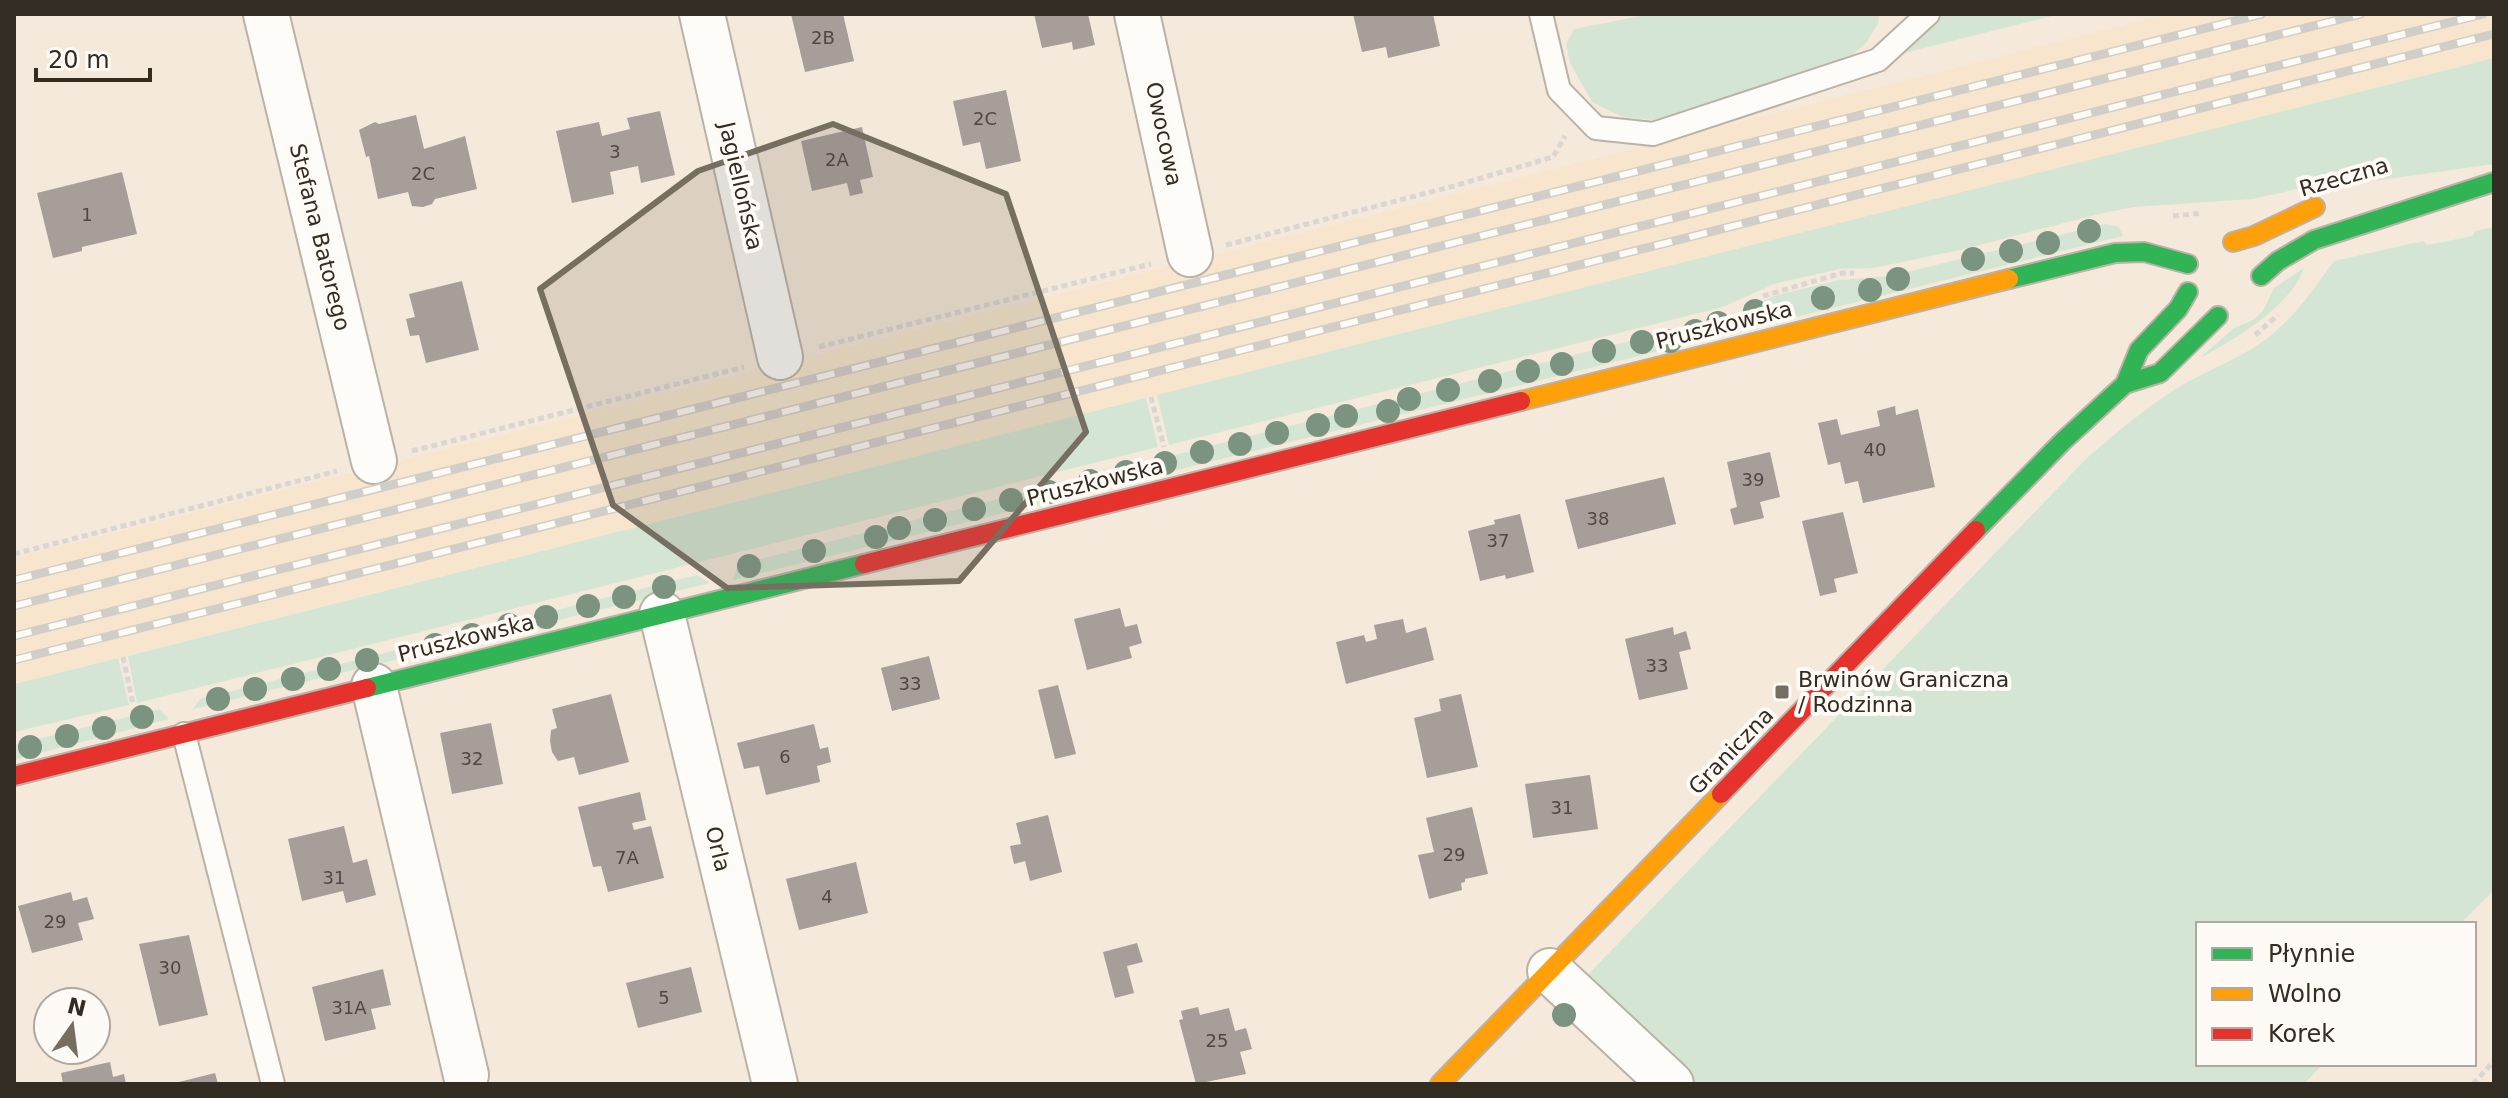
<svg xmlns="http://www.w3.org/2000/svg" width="2508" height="1098" viewBox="0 0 2508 1098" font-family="'DejaVu Sans',sans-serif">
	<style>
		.built { fill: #f7e6cd }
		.green { fill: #d4e6d3 }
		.building { fill: #a79d99 }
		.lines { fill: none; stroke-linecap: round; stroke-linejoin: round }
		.lane-casing { stroke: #bab2a6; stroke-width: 26 }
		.street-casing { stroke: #bab2a6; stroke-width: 48 }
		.fast-casing { stroke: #bab2a6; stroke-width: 22 }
		.slow-casing { stroke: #bab2a6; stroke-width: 22 }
		.jam-casing { stroke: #bab2a6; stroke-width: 22 }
		.path { stroke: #dad6d2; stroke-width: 5; stroke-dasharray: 6 4; stroke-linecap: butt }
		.lane { stroke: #fdfcf9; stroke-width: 22 }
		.street { stroke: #fdfcf9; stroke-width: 44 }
		.fast { stroke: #30b455; stroke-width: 18 }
		.slow { stroke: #ff9f0a; stroke-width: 18 }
		.jam { stroke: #e5322d; stroke-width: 18 }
		.rail-casing { stroke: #d1ceca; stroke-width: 9 }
		.rail { stroke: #fefaf5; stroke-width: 6; stroke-dasharray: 18; stroke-linecap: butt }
		.tree { fill: #7b9480 }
		.marked { fill: #776e62; fill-opacity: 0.2; stroke: #776e62; stroke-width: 6; stroke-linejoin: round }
		.poi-dot { fill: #776e62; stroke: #fefaf5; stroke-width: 3 }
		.labels { text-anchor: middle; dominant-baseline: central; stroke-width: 8; stroke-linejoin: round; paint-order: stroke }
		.number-label { font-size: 18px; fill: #504840 }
		.street-label { font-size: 22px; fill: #332c22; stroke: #fefaf5 }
		.poi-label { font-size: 22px; fill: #332c22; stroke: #fefaf5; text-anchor: start }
	</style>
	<rect width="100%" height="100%" fill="#f4e9da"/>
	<path class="built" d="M 2168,14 L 2494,14 L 2494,58 L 14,684 L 14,558 Z"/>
	<path class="green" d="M 1651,14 L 1879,14 L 1878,24 L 1866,43 L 1842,64 L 1758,92 L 1653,120 L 1623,117 L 1592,102 L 1570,63 L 1566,44 L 1574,29 Z
		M 1948,14 L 2060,14 L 1904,53 L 1937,18 Z
		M 2494,58 L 2494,164 L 2366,182 L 2312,196 L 2307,187 L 2252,199 L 2134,207 L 2103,213 L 1960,250 L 1873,268 L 1840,269 L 1774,284 L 1723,307 L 1169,445 L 1157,395 Z
		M 2105,224 L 2119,227 L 2123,236 L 733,580 L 737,567 L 744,563 L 1737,314 L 1774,296 L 1839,280 L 1890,276 Z
		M 2494,227 L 2494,890 L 2460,924 L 2198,924 L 2198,1064 L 2323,1064 L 2304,1084 L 1687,1084 L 1578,985 L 2087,458 C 2116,433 2146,407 2179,387 C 2211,368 2246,357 2275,332 C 2298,312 2316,286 2334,261 L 2423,241 L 2427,245 L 2473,236 L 2475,231 Z
		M 2304,268 C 2292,305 2233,341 2200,358 L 2234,328 L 2253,320 L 2263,311 L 2274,288 Z
		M 1146,398 L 1158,447 L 137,703 L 128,656 Z
		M 697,575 L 710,583 L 193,709 L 200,699 Z
		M 118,658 L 129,705 L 14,732 L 14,684 Z
		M 155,710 L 160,710 L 169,719 L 14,760 L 14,745 Z"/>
	<path class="building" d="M 791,14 L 843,14 L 854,61 L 805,72 Z
		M 1034,14 L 1088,14 L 1095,45 L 1073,50 L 1072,42 L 1042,48 Z
		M 1353,14 L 1433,14 L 1440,46 L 1388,58 L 1386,47 L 1362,52 Z
		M 1006,90 L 1021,161 L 986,169 L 980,142 L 963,146 L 953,101 Z
		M 660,111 L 675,175 L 641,183 L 638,166 L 610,172 L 614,194 L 572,203 L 556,131 L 599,122 L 602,136 L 630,129 L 627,118 Z
		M 416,115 L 424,149 L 465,136 L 477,189 L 435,199 L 432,204 L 423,207 L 412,206 L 408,192 L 378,199 L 369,156 L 366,157 L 359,130 L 375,122 L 379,124 Z
		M 862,127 L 873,177 L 860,180 L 863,193 L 850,196 L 847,183 L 812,191 L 801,141 Z
		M 122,172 L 137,234 L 82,247 L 82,251 L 53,258 L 37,193 Z
		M 462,281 L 479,350 L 426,363 L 419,335 L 410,336 L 406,319 L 415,317 L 409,294 Z
		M 1895,406 L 1896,415 L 1918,409 L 1935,487 L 1863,503 L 1858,481 L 1845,484 L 1840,462 L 1828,465 L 1818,423 L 1837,419 L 1841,435 L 1880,426 L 1877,411 Z
		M 1770,452 L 1780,497 L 1760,502 L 1764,518 L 1734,525 L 1730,509 L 1737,507 L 1727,462 Z
		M 1664,477 L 1676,524 L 1578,549 L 1565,500 Z
		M 1843,512 L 1858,573 L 1834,579 L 1837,592 L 1820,596 L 1802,521 Z
		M 1520,514 L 1534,572 L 1506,579 L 1505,575 L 1480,581 L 1468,531 L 1495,524 L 1494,520 Z
		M 1120,608 L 1125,627 L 1137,624 L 1142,643 L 1129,647 L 1132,658 L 1087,670 L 1074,619 Z
		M 1403,619 L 1406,633 L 1426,627 L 1434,660 L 1346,684 L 1336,642 L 1364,635 L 1366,642 L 1377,639 L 1374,625 Z
		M 1673,627 L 1674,635 L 1686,631 L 1691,649 L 1679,652 L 1688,689 L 1639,700 L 1625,639 Z
		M 929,656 L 940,699 L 892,711 L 881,668 Z
		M 1058,685 L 1076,754 L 1055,759 L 1038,690 Z
		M 611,694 L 629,762 L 579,775 L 574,757 L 558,761 L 552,752 L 550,741 L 551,730 L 557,728 L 552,709 Z
		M 1461,694 L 1478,767 L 1427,778 L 1414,718 L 1441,711 L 1439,699 Z
		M 491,723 L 503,784 L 452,794 L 440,733 Z
		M 814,724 L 820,749 L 828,747 L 831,762 L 817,766 L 820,782 L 766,795 L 759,766 L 744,769 L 737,743 Z
		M 1590,775 L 1598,829 L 1533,838 L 1525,784 Z
		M 640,792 L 646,820 L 632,823 L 634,830 L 651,826 L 664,878 L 608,892 L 601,866 L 593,867 L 578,807 Z
		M 1472,807 L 1488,874 L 1465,879 L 1465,882 L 1461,883 L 1462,890 L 1429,899 L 1418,855 L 1434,852 L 1426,818 Z
		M 1048,815 L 1062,872 L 1030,881 L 1025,861 L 1014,864 L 1010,846 L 1021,844 L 1016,823 Z
		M 344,826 L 353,863 L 367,859 L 376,895 L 346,903 L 343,891 L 302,901 L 288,839 Z
		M 856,862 L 868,913 L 799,930 L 786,879 Z
		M 71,892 L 73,901 L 87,897 L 94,919 L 78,923 L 83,940 L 32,953 L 18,906 Z
		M 189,935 L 208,1015 L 159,1026 L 139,944 Z
		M 1137,943 L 1143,962 L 1127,966 L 1134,993 L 1115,998 L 1103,952 Z
		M 691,967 L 702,1012 L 638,1028 L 626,983 Z
		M 383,969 L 391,1005 L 371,1009 L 376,1029 L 325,1041 L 312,987 Z
		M 1198,1007 L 1200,1015 L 1229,1008 L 1235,1031 L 1246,1028 L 1252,1049 L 1240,1052 L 1246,1074 L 1196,1084 L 1179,1020 L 1183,1019 L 1181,1011 Z
		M 110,1062 L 113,1077 L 124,1074 L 126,1084 L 63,1084 L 61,1073 Z
		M 215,1073 L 218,1084 L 175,1084 L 175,1083 Z"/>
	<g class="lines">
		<defs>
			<path id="lane" d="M 1541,14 L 1559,90 L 1596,128 L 1653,134 L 1878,60 L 1928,14
				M 184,734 L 273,1084"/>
			<path id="street" d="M 266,14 L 374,461
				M 702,14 L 780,357
				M 1137,14 L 1190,254
				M 662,614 L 775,1084
				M 374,686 L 466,1075
				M 1550,971 L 1671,1084"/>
			<path id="fast" d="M 2261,276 L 2278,261 L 2314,240 L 2494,182
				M 2009,279 L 2115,253 L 2144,252 L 2188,264
				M 2125,384 L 2139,350 L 2178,309 L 2188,292
				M 1976,530 L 2062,442 L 2125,384 L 2160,373 L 2218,316
				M 367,688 L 864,564"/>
			<path id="slow" d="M 2233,242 L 2254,236 L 2315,207
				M 1521,401 L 2009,279
				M 1440,1084 L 1721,794"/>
			<path id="jam" d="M 864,564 L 1521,401
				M 14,776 L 367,688
				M 1721,794 L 1976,530"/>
		</defs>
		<use href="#lane" class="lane-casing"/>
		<use href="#street" class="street-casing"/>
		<use href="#fast" class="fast-casing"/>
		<use href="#slow" class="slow-casing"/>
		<use href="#jam" class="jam-casing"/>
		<path class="path" d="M 2173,216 L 2203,213
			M 1226,245 L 1454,186 L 1553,157 L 1565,136
			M 1763,296 L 1842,273 L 1854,273
			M 2255,335 L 2278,315
			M 819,347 L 1151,264
			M 1151,397 L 1164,447
			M 412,451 L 744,367
			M 14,554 L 337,471
			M 123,657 L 133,704
			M 2473,1084 L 2494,1061"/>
		<use href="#lane" class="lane"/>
		<use href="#street" class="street"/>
		<use href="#fast" class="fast"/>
		<use href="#slow" class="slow"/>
		<use href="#jam" class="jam"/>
		<defs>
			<path id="rail" d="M 14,580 L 2262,14
				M 14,606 L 2361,14
				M 14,636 L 2483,14
				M 14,660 L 2494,34"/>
		</defs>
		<use href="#rail" class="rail-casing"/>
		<use href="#rail" class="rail"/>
	</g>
	<g class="tree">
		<circle cx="2089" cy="231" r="12"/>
		<circle cx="2048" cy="243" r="12"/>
		<circle cx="2011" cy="251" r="12"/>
		<circle cx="1973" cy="259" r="12"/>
		<circle cx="1898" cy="279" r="12"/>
		<circle cx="1870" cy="290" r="12"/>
		<circle cx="1823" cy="298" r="12"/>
		<circle cx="1755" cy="311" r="12"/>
		<circle cx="1718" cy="323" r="12"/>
		<circle cx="1695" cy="331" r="12"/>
		<circle cx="1670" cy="341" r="12"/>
		<circle cx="1642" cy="342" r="12"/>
		<circle cx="1604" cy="351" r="12"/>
		<circle cx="1562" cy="364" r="12"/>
		<circle cx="1528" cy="371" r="12"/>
		<circle cx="1490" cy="381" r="12"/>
		<circle cx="1448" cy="390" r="12"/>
		<circle cx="1409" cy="399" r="12"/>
		<circle cx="1388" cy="411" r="12"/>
		<circle cx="1346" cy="416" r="12"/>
		<circle cx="1318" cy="425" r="12"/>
		<circle cx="1277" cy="433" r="12"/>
		<circle cx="1240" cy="444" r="12"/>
		<circle cx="1202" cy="452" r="12"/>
		<circle cx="1165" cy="463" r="12"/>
		<circle cx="1126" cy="472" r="12"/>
		<circle cx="1090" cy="481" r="12"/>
		<circle cx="1049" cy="492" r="12"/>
		<circle cx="1011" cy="500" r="12"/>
		<circle cx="974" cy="509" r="12"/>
		<circle cx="935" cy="520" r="12"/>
		<circle cx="899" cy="528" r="12"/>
		<circle cx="876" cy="537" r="12"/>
		<circle cx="814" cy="551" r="12"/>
		<circle cx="749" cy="566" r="12"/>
		<circle cx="664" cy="587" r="12"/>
		<circle cx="624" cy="597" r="12"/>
		<circle cx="588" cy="606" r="12"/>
		<circle cx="546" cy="617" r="12"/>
		<circle cx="509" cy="625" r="12"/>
		<circle cx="472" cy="635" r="12"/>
		<circle cx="435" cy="645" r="12"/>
		<circle cx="367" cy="660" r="12"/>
		<circle cx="329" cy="669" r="12"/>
		<circle cx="293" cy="679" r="12"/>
		<circle cx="255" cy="689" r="12"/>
		<circle cx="218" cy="699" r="12"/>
		<circle cx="142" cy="717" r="12"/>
		<circle cx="104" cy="728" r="12"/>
		<circle cx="67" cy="736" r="12"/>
		<circle cx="30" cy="747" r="12"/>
		<circle cx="1564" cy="1015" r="12"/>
	</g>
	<path class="marked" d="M 833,124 L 1006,194 L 1086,432 L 959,581 L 727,588 L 613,505 L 540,289 L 698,171 Z"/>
	<rect class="poi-dot" x="1774" y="684" width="16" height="16" rx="4"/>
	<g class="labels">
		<g class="number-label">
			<text x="823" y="37">2B</text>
			<text x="985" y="118">2C</text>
			<text x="615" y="151">3</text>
			<text x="837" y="159">2A</text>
			<text x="423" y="173">2C</text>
			<text x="87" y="214">1</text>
			<text x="1875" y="449">40</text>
			<text x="1753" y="479">39</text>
			<text x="1598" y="518">38</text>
			<text x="1498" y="540">37</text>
			<text x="1657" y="665">33</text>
			<text x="910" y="683">33</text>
			<text x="785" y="756">6</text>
			<text x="472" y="758">32</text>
			<text x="1562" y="807">31</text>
			<text x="1454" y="854">29</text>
			<text x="627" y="857">7A</text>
			<text x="334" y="877">31</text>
			<text x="827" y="896">4</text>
			<text x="55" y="921">29</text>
			<text x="170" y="967">30</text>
			<text x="664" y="997">5</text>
			<text x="349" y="1007">31A</text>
			<text x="1217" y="1040">25</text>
		</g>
		<g class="street-label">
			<text transform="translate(1164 134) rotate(78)">Owocowa</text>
			<text transform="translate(2344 177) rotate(-16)">Rzeczna</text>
			<text transform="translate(741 186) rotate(77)">Jagiellońska</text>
			<text transform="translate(320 237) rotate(76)">Stefana Batorego</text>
			<text transform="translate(1724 325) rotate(-14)">Pruszkowska</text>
			<text transform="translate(1095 482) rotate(-14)">Pruszkowska</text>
			<text transform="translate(466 638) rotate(-14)">Pruszkowska</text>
			<text transform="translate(1731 751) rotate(-46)">Graniczna</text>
			<text transform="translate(718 849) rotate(76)">Orla</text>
		</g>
		<g class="poi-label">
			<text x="1798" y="679">Brwinów Graniczna<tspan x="1798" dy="25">/ Rodzinna</tspan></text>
		</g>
	</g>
	<rect width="2508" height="1098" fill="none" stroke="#332c22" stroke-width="32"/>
	<rect x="2196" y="922" width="280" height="144" fill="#fefaf5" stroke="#ada8a1" stroke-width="2"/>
	<rect x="2212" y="948" width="40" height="12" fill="#30b455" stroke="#ada8a1" stroke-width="2"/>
	<text x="2268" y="962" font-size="24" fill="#332c22">Płynnie</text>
	<rect x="2212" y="988" width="40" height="12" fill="#ff9f0a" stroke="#ada8a1" stroke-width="2"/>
	<text x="2268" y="1002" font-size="24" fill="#332c22">Wolno</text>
	<rect x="2212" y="1028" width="40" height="12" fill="#e5322d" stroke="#ada8a1" stroke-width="2"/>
	<text x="2268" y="1042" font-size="24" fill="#332c22">Korek</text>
	<g transform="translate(72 1026) rotate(14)"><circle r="38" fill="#fefaf5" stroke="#ada8a1" stroke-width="2"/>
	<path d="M0-6L14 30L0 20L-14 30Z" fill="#776e62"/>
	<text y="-12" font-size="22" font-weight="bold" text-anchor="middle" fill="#332c22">N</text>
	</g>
	<path d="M36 68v12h114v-12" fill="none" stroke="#332c22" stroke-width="4"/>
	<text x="48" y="68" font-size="24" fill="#332c22" stroke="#fefaf5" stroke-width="6" paint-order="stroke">20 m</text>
</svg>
